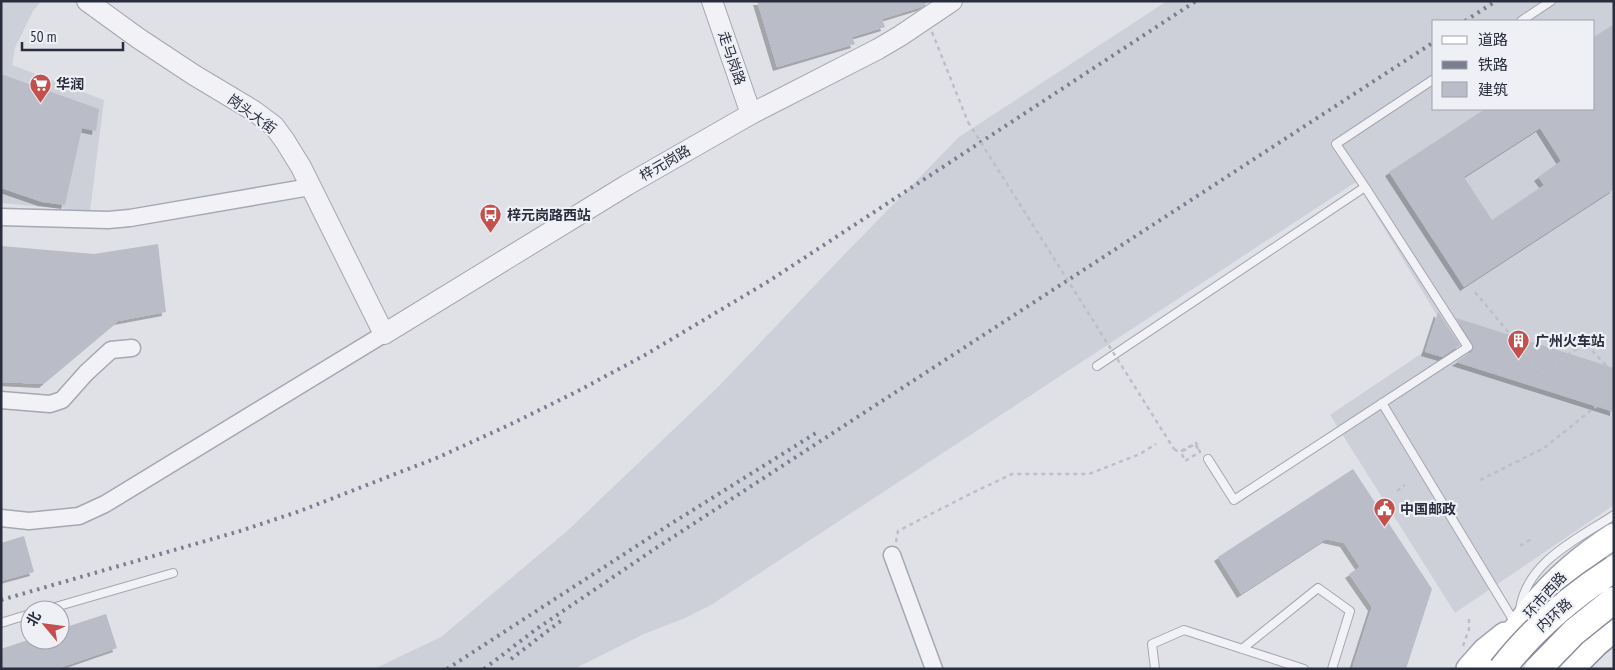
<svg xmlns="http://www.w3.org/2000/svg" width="1615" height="670" viewBox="0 0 1615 670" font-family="'PT Sans Narrow','Noto Sans SC',sans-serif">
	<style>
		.built { fill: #cdd0d9; fill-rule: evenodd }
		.building { fill: #babcc7; fill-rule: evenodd; filter: url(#shadow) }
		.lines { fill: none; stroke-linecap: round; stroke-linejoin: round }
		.service-casing { stroke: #a5a7b1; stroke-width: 10 }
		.minor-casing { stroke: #a5a7b1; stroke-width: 19 }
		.tertiary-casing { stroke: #a5a7b1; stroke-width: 22 }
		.primary-casing { stroke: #9fa4b2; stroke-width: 28 }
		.trunk-casing { stroke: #888c9d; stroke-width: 29 }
		.path { stroke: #bebfc6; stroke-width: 2.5; stroke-dasharray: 4 4; stroke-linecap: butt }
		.service { stroke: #f2f2f6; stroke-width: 8 }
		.minor { stroke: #f2f2f6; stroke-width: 16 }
		.tertiary { stroke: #f2f2f6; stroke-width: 20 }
		.primary { stroke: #fff; stroke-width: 25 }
		.trunk { stroke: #fff; stroke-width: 26 }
		.rail { stroke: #7a7e90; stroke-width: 4; stroke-dasharray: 2.5 5; stroke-linecap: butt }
		.trunk-bridge-casing { stroke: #888c9d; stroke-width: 29; stroke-linecap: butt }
		.path-bridge { stroke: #bebfc6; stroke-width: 2.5; stroke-dasharray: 4 4; stroke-linecap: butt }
		.trunk-bridge { stroke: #fff; stroke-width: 26 }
		.labels { text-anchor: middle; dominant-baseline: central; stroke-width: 4.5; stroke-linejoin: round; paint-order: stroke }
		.street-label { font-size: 14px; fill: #292d3d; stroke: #eef0f5 }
		.poi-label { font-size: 14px; font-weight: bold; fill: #292d3d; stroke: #eef0f5; text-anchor: start }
	</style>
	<defs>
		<filter id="shadow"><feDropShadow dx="-4" dy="4" stdDeviation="0" flood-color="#0004"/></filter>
	</defs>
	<rect width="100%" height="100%" fill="#dfe1e7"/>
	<path class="built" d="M 1,1 L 41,1 L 33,11 L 15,48 L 12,65 L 104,100 L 90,211 L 1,203 Z
		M 1167,1 L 1614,1 L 1614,505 L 1455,613 L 1330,415 L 1449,335 L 1356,182 L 711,605 L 685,618 L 644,634 L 574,669 L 374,669 L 441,637 L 566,532 L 718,387 L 838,261 L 959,137 ZM 1434,21 L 1594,21 L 1594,109 L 1434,109 Z"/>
	<path class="building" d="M 757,1 L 930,1 L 921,7 L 882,19 L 885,27 L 852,37 L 855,44 L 777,67 Z
		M 1614,24 L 1614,189 L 1464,287 L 1389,172 L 1485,109 L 1594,109 L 1594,37 ZM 1540,128 L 1561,161 L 1538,177 L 1544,185 L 1492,220 L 1464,177 Z
		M 1,74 L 99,109 L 96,131 L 82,128 L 65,205 L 42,202 L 1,188 Z
		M 158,244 L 166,312 L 118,321 L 43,384 L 1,382 L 1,246 L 94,254 Z
		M 1438,312 L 1460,345 L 1442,357 L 1425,352 Z
		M 1456,318 L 1614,368 L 1614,412 L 1456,362 L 1471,352 L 1474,347 Z
		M 1353,469 L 1432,589 L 1406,669 L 1352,669 L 1372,607 L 1349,574 L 1360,567 L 1344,543 L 1326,539 L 1241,594 L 1218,557 Z
		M 24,536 L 34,572 L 1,581 L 1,543 Z
		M 106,614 L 117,648 L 56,669 L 1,669 L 1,649 L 28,640 L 60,640 L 60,629 Z"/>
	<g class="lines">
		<defs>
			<path id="service" d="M 1521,21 L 1551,1
				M 1365,187 L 1336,144 L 1434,79
				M 1097,366 L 1365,187 L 1468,347 L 1234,500 L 1208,459
				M 1382,403 L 1515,623
				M 1520,609 C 1527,561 1578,539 1614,515
				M 45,610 L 173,573
				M 1,623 L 30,614
				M 1242,649 L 1318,588 L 1350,611 L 1332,669
				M 1155,669 L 1152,644 L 1184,630 L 1304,669"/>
			<path id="minor" d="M 1,217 L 108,220 L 130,218 L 310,187
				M 1,400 L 50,404 L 62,400 L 86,373 L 111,350 L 132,348
				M 1,518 L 29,521 L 79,516 L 105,504 L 384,334
				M 892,555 L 934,669"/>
			<path id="tertiary" d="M 87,1 L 138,38 L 194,75 L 254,111 L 274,126 L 285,141 L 301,167 L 384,334 L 627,185 L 751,114 L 878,49 L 900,36 L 952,1
				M 712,1 L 751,114"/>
			<path id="primary" d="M 1469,669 L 1485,651 L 1505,635
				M 1493,669 C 1521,612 1561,570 1614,536"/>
			<path id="trunk" d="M 1570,669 L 1596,643 L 1614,628"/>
		</defs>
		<use href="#service" class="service-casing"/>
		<use href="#minor" class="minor-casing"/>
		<use href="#tertiary" class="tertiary-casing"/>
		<use href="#primary" class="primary-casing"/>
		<use href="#trunk" class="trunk-casing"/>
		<path class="path" d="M 932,32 L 968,122
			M 1475,292 L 1542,373 L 1585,343 L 1614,374
			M 1174,449 L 1179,452 L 1196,443 L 1200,452 L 1185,461 L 1181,452 L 1195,444 L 1200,452
			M 1480,480 L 1544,448 L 1614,392
			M 1397,491 L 1405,485
			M 896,542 L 898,531 L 968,495 L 1012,474 L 1089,474 L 1140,454 L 1156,444
			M 1520,546 L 1533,538
			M 1463,646 L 1469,629 L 1469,618"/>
		<use href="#service" class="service"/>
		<use href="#minor" class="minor"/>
		<use href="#tertiary" class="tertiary"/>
		<use href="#primary" class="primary"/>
		<use href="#trunk" class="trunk"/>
		<path class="rail" d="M 1465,21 L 1496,1
			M 1,600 L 240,531 L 300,511 L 439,457 L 509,425 L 576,392 L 645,355 L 769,281 L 1196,1
			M 511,659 L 562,620
			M 447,669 L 669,525 L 816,433
			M 484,669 L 535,630 L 653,550 L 1434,42"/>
		<defs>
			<path id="trunk-bridge" d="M 1502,669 C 1533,629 1572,596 1614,569
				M 1538,669 L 1574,632 L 1614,600"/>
		</defs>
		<use href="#trunk-bridge" class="trunk-bridge-casing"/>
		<path class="path-bridge" d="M 968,122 L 1174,449"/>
		<use href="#trunk-bridge" class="trunk-bridge"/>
	</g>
	<defs>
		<symbol id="supermarket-pin" viewBox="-11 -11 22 30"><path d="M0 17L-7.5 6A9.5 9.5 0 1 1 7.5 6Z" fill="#c44f4c" stroke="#eef0f5"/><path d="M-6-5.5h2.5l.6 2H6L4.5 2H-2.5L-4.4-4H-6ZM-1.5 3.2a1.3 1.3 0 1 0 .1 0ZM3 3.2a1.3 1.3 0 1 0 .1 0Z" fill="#fff"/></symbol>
		<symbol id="bus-pin" viewBox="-11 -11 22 30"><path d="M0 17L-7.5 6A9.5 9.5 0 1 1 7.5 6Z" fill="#c44f4c" stroke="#eef0f5"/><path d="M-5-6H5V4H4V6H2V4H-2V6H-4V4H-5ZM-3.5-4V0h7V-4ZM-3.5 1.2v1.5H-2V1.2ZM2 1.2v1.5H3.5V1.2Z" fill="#fff"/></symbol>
		<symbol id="building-pin" viewBox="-11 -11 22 30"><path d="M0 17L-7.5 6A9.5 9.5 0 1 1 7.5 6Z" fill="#c44f4c" stroke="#eef0f5"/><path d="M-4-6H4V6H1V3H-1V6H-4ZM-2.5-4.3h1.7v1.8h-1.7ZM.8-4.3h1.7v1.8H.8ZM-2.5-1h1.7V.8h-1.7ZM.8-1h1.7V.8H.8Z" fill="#fff"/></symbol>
		<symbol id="civic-pin" viewBox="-11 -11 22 30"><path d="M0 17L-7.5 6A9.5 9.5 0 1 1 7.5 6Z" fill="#c44f4c" stroke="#eef0f5"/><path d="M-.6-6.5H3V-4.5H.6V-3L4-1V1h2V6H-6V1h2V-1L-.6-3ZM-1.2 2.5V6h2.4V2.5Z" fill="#fff"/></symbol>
	</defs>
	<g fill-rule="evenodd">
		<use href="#supermarket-pin" x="28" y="72" width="25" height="34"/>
		<use href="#bus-pin" x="478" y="202" width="25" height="34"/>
		<use href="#building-pin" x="1506" y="328" width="25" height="34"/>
		<use href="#civic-pin" x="1372" y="496" width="25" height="34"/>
	</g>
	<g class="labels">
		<g class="street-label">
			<text transform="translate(732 58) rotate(71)">走马岗路</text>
			<text transform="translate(252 114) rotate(36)">岗头大街</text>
			<text transform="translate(665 163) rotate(-30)">梓元岗路</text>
			<text transform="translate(1545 595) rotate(-48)">环市西路</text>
			<text transform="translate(1554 615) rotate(-42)">内环路</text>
		</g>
		<g class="poi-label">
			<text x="56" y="84">华润</text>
			<text x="507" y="215">梓元岗路西站</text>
			<text x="1535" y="341">广州火车站</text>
			<text x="1400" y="509">中国邮政</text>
		</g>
	</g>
	<rect width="1615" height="670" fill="none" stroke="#292d3d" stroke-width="5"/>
	<rect x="1432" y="20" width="162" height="90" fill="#eef0f5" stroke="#9fa2ab"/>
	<rect x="1442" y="36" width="25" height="8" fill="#ffffff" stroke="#9fa2ab"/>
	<text x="1478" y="45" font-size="15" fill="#292d3d">道路</text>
	<rect x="1442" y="61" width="25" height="8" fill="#7a7e90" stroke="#9fa2ab"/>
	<text x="1478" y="70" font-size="15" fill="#292d3d">铁路</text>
	<rect x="1442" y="82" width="25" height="15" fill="#babcc7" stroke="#9fa2ab"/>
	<text x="1478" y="95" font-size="15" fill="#292d3d">建筑</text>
	<g transform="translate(45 625) rotate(299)"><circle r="24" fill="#eef0f5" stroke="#9fa2ab"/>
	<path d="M0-4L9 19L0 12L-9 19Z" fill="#c44f4c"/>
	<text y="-8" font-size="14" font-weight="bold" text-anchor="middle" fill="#292d3d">北</text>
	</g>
	<path d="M22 42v8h101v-8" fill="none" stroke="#292d3d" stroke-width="2.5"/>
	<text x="30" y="42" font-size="15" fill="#292d3d" stroke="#eef0f5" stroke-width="4" paint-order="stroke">50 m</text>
</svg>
